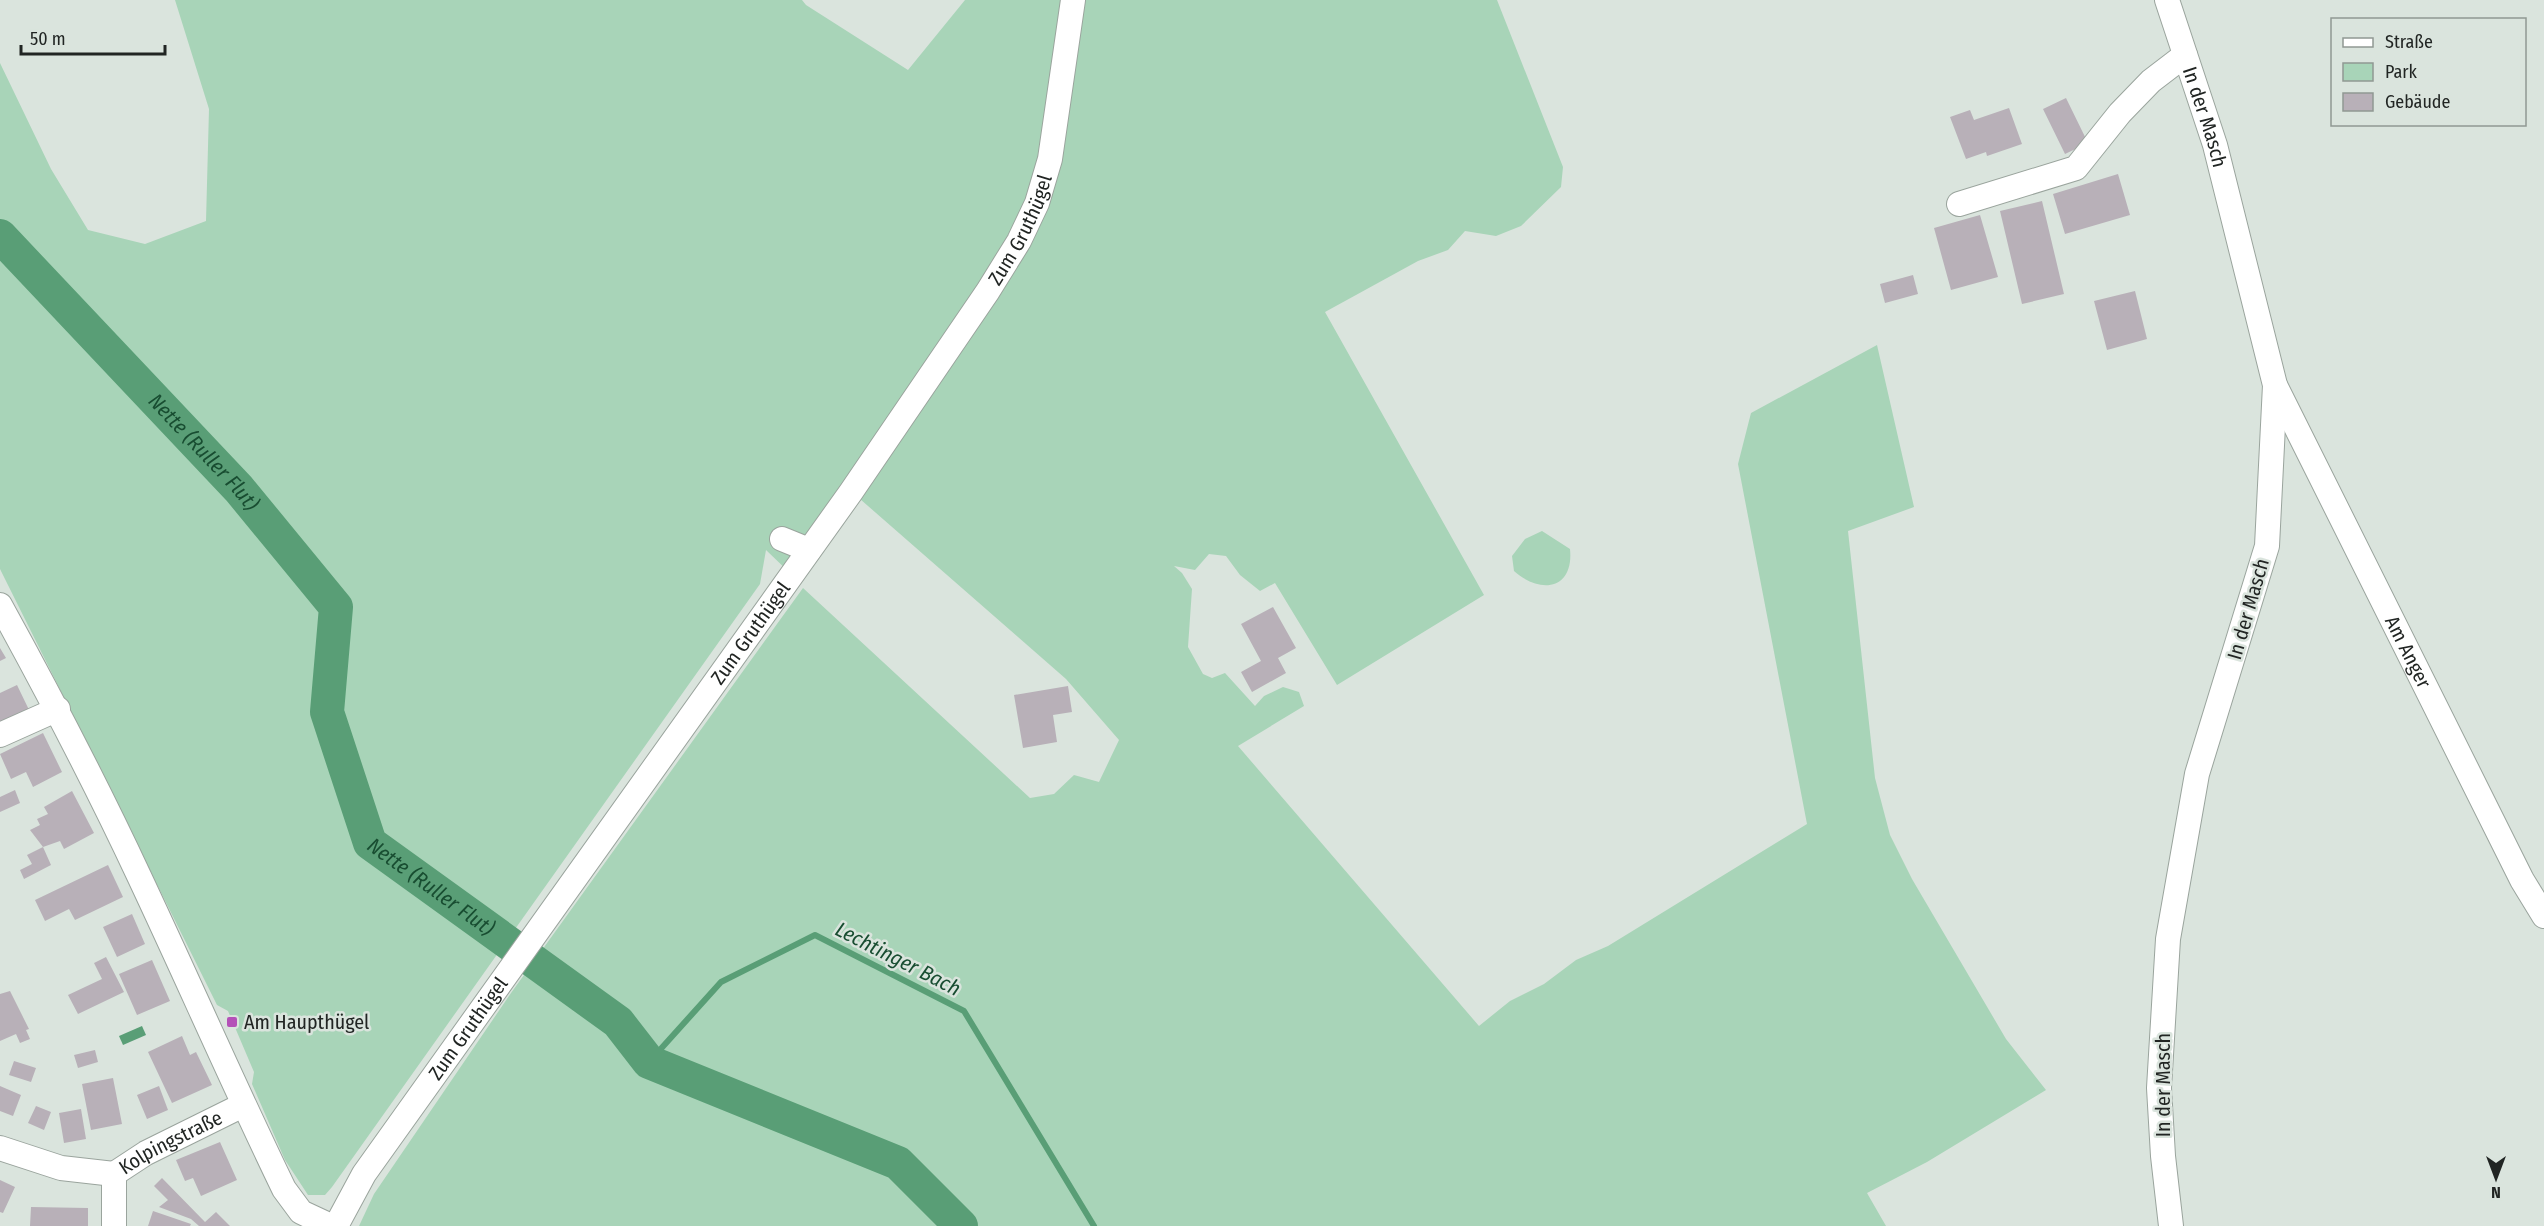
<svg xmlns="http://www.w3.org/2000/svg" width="2544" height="1226" viewBox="0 0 2544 1226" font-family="'Fira Sans Condensed',sans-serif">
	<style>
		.green { fill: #a8d4b8 }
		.water { fill: #599e76 }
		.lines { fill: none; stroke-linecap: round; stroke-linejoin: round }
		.stream { stroke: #599e76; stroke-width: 6 }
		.river { stroke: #599e76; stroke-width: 34 }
		.building { fill: #b8b0b8 }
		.minor-casing { stroke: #9aa49d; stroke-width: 26 }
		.minor { stroke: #fff; stroke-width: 24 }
		.poi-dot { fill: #b451b8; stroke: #dae4dd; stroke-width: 2 }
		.labels { text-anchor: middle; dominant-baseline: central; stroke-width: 5; stroke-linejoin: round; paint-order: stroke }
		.street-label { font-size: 20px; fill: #212523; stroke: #dae4dd }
		.poi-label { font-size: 20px; fill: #212523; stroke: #dae4dd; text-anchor: start }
		.water-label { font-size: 21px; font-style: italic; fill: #184d31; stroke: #dae4dd }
	</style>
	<rect width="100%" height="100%" fill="#dae4dd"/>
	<path class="green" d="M 175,0 L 802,0 L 806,5 L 908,70 L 965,0 L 1497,0 L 1563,167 L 1561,187 L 1521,226 L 1496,236 L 1465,231 L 1448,250 L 1418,261 L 1325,312 L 1484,595 L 1337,685 L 1275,583 L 1260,591 L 1240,575 L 1226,556 L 1209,554 L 1195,570 L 1174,566 L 1182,573 L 1192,589 L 1188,647 L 1203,674 L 1212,678 L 1225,673 L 1255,706 L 1264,696 L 1283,687 L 1299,692 L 1304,706 L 1238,746 L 1479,1026 L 1510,1001 L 1544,984 L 1576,960 L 1608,946 L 1807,824 L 1738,464 L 1751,413 L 1877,345 L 1914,507 L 1848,531 L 1875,778 L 1890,835 L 1912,879 L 2006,1039 L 2046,1090 L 1927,1162 L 1867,1193 L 1886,1226 L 359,1226 L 374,1194 L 511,993 L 803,588 L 1030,798 L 1054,794 L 1074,775 L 1099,782 L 1119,740 L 1066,679 L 852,492 L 791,574 L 766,550 L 760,584 L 332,1187 L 325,1195 L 308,1195 L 285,1160 L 252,1084 L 254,1072 L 228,1011 L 217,1005 L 0,569 L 0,63 L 51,169 L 88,230 L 145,244 L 206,221 L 209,109 Z
		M 1542,531 L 1570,549 C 1574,589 1541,595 1514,571 L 1512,556 L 1525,539 Z"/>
	<path class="water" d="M 142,1026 L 146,1035 L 123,1045 L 119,1036 Z"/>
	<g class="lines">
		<path class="stream" d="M 649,1062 L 721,982 L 815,935 L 964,1011 L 1094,1226"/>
		<path class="river" id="s1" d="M 0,236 L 239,489 L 336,607 L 327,712 L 370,843 L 618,1022 L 649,1062 L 898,1163 L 961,1226"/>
	</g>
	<path class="building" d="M 2066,98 L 2088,143 L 2065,154 L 2043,109 Z
		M 2009,108 L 2022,144 L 1987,156 L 1986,152 L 1966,159 L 1950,117 L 1970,110 L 1974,120 Z
		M 2118,174 L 2130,215 L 2065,234 L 2053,194 Z
		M 2042,201 L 2064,294 L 2022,304 L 2000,211 Z
		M 1980,215 L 1998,277 L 1951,290 L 1934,228 Z
		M 1913,275 L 1918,294 L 1885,303 L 1880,284 Z
		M 2135,291 L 2147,339 L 2107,350 L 2094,301 Z
		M 1273,607 L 1296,648 L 1278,658 L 1286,673 L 1252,692 L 1241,672 L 1261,661 L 1241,624 Z
		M 0,648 L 6,658 L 0,661 Z
		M 17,685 L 31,714 L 0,728 L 0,693 Z
		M 1068,686 L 1072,712 L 1053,715 L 1057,742 L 1023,748 L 1014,695 Z
		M 43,733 L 62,772 L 33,787 L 26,772 L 11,779 L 0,754 Z
		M 15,790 L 20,803 L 0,812 L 0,797 Z
		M 72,791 L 94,833 L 64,849 L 60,841 L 43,847 L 30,830 L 40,825 L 37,819 L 48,814 L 44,807 Z
		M 43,847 L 51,865 L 24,879 L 20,870 L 32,864 L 27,855 Z
		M 108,865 L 123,897 L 75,920 L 69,909 L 45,921 L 35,900 Z
		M 132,914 L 145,944 L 117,957 L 103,927 Z
		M 106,957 L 124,992 L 78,1014 L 68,995 L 102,979 L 94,963 Z
		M 152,960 L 170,1001 L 137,1015 L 119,974 Z
		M 10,991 L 29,1029 L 26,1030 L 30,1039 L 20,1043 L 16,1034 L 0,1041 L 0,994 Z
		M 182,1036 L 190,1055 L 196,1052 L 212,1085 L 172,1103 L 148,1052 Z
		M 95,1050 L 98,1062 L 78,1068 L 74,1055 Z
		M 14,1061 L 36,1068 L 31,1082 L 9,1075 Z
		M 113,1078 L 122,1124 L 91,1130 L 82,1084 Z
		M 0,1086 L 21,1095 L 13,1116 L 0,1111 Z
		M 159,1086 L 168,1110 L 147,1119 L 137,1095 Z
		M 36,1106 L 51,1112 L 44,1130 L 28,1123 Z
		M 81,1109 L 86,1139 L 64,1143 L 59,1113 Z
		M 220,1142 L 237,1180 L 201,1196 L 193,1178 L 185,1181 L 176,1160 Z
		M 162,1178 L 205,1222 L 216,1212 L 230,1226 L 199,1226 L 191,1219 L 159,1207 L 168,1200 L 154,1186 Z
		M 0,1180 L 15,1187 L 3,1213 L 0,1212 Z
		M 31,1207 L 88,1208 L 88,1226 L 30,1226 Z
		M 153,1211 L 191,1224 L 190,1226 L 148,1226 Z"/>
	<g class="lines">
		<defs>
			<g id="minor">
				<path id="s2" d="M 2167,0 L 2215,145 L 2275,385 L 2267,546 L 2197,774 L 2168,939 L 2159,1088 L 2163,1156 L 2171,1226"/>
				<path d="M 1959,204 L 2076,168 L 2120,113 L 2151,81 L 2185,55"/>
				<path id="s3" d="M 2276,387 L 2522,880 L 2544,916"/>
				<path d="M 782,539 L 809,550"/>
				<path d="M 0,605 C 49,694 96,784 139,876 C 188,980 234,1086 284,1189 L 301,1212 L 331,1226"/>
				<path d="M 0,735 L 58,709"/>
				<path d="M 0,1148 L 61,1168 L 114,1174"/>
				<path id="s4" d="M 114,1226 L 114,1174 L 146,1153 L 243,1105"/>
				<path id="s5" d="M 336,1226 L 364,1174 L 851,492 L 988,291 L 1019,241 L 1037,203 L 1050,159 L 1073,0"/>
			</g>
		</defs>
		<use href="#minor" class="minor-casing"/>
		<use href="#minor" class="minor"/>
	</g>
	<rect class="poi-dot" x="226" y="1016" width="12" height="12" rx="3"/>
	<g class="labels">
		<g class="street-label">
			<text stroke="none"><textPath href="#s2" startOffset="123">In der Masch</textPath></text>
			<text stroke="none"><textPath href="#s5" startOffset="1210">Zum Gruthügel</textPath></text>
			<text transform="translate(2248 609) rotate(-74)">In der Masch</text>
			<text stroke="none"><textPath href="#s5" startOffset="724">Zum Gruthügel</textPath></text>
			<text stroke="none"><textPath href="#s3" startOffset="296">Am Anger</textPath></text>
			<text stroke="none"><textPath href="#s5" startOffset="238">Zum Gruthügel</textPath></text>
			<text transform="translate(2163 1085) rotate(-90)">In der Masch</text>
			<text stroke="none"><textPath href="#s4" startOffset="117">Kolpingstraße</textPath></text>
		</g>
		<g class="poi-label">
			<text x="244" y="1022">Am Haupthügel</text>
		</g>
		<g class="water-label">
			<text stroke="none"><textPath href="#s1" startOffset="297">Nette (Ruller Flut)</textPath></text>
			<text stroke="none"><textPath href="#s1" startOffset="819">Nette (Ruller Flut)</textPath></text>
			<text transform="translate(898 959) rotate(27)">Lechtinger Bach</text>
		</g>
	</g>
	<rect x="2331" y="18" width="195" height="108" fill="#dae4dd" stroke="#909893" stroke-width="1.5"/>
	<rect x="2343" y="38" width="30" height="9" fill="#ffffff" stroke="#909893" stroke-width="1.5"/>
	<text x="2385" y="48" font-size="18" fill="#212523">Straße</text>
	<rect x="2343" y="63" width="30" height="18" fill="#a8d4b8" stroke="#909893" stroke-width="1.5"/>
	<text x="2385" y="78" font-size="18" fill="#212523">Park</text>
	<rect x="2343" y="93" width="30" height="18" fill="#b8b0b8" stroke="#909893" stroke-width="1.5"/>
	<text x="2385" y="108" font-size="18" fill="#212523">Gebäude</text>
	<g transform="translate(2496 1178) rotate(180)" stroke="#dae4dd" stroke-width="4.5" paint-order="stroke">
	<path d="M0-4.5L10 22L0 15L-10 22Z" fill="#212523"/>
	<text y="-9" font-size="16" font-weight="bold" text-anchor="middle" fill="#212523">N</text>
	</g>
	<path d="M21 45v9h144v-9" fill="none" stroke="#212523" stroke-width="3"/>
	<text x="30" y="45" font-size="18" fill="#212523" stroke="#dae4dd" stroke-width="4.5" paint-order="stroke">50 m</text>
</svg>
